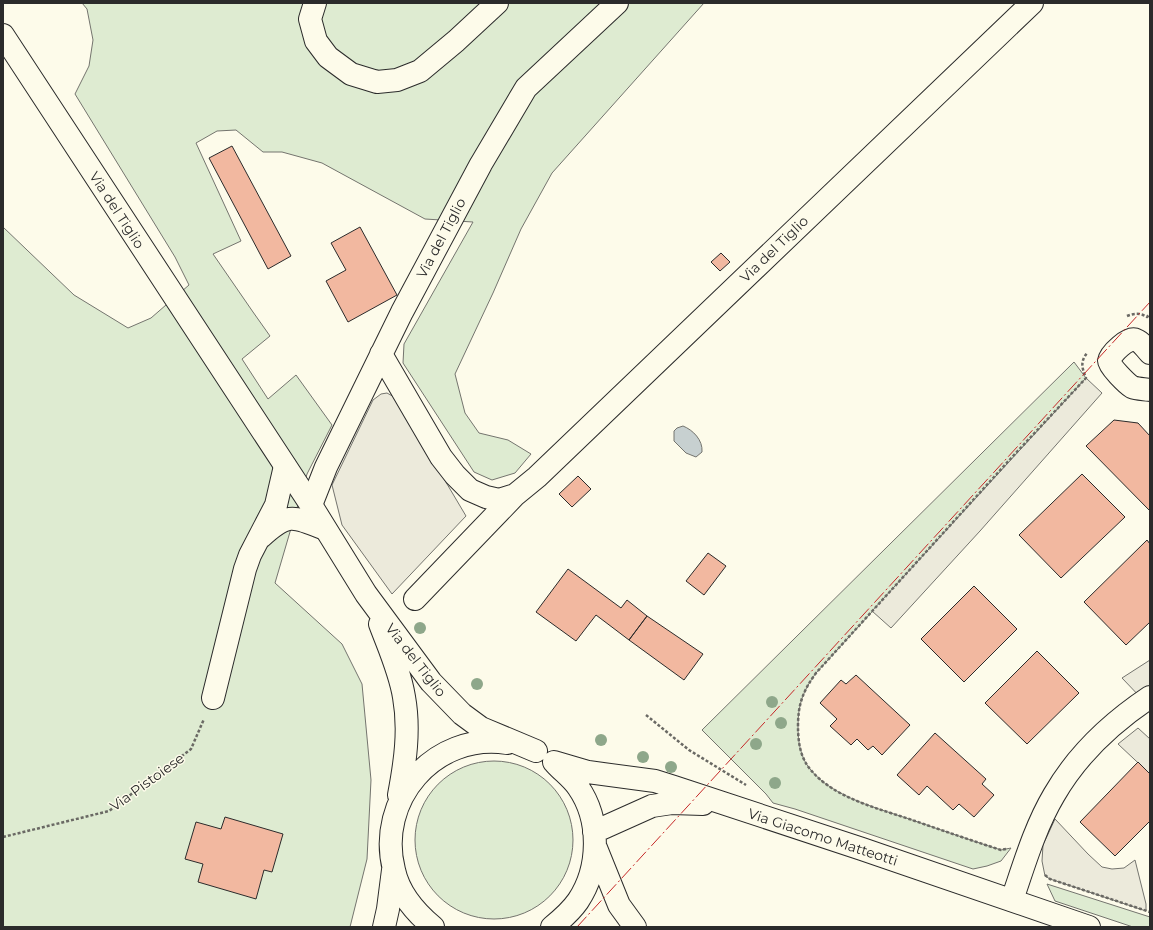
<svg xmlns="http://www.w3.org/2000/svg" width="1153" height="930" viewBox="0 0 1153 930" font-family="Montserrat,sans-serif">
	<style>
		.green { fill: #deebd1; stroke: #74746e }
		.parking { fill: #eceadb; stroke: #74746e }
		.water { fill: #c7d0d0; stroke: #74746e }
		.building { fill: #f2b8a0; stroke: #2b2b2b }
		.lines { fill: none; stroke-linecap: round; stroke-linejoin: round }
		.minor-casing { stroke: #2b2b2b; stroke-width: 24 }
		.major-casing { stroke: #2b2b2b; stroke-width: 24 }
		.path { stroke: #6a6964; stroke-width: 2.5; stroke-dasharray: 3 2; stroke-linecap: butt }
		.minor { stroke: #fdfbea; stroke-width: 22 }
		.major { stroke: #fdfbea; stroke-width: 22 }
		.power { stroke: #c62828; stroke-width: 1; stroke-dasharray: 14 3 2 3; stroke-linecap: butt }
		.tree { fill: #8ea78a }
		.labels { text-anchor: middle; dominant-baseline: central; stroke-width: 3; stroke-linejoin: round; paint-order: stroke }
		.street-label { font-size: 14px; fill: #2b2b2b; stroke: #fdfbea }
	</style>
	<rect width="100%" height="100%" fill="#fdfbea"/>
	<path class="green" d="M 82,3 L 704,3 L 552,173 L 521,229 L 493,293 L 455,374 L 465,413 L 479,433 L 508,440 L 531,454 L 515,473 L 492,480 L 474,472 L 403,363 L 404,344 L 473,222 L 425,219 L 322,163 L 282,152 L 263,152 L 236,130 L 217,131 L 196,143 L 241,241 L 213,254 L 253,312 L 270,336 L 242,359 L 268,399 L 296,375 L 332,425 L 307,474 L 275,583 L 342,644 L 362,684 L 371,780 L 367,859 L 350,927 L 3,927 L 3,227 L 74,295 L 128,328 L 151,318 L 189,285 L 175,257 L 75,94 L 89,66 L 93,40 L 87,9 Z
		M 1074,362 L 1086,378 L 816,673 C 803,691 798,704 798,726 C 798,741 800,757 810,769 C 833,798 881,809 915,821 C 944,831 973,841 1001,850 L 1011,848 L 1001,861 L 987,866 L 973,869 L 795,809 L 773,803 L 766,794 L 702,730 Z
		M415 840a79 79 0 1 1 158 0a79 79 0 1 1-158 0Z
		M 1047,884 L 1150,917 L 1150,927 L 1133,927 L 1055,901 Z"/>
	<path class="parking" d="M 1086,378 L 1102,393 L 980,531 L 891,628 L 872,611 Z
		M 387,393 L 396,398 L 466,516 L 392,594 L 342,525 L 332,485 L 373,400 L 381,394 Z
		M 1150,660 L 1150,697 L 1144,701 L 1122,678 Z
		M 1138,728 L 1150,739 L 1150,774 L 1118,744 Z
		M 1055,819 L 1088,854 L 1102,867 L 1112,869 L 1124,868 L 1135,860 L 1146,904 L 1146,911 L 1050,879 L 1045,876 L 1042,861 L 1043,845 Z"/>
	<path class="water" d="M 683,426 C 693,430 703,440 702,452 L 696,457 L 686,453 L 674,441 L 674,431 L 677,428 Z"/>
	<path class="building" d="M 232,146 L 291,256 L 268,269 L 209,158 Z
		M 360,227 L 397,295 L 348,322 L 326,281 L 346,270 L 331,243 Z
		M 721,253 L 730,262 L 720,271 L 711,262 Z
		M 1114,420 L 1138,423 L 1150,436 L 1150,511 L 1086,446 Z
		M 1082,474 L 1125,517 L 1061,578 L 1019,535 Z
		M 578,476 L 591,489 L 572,507 L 559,494 Z
		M 1147,540 L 1150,544 L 1150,622 L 1126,645 L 1084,602 Z
		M 708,553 L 726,566 L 704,595 L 686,581 Z
		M 568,569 L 621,608 L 627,600 L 647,616 L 629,640 L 596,615 L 576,641 L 536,612 Z
		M 974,586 L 1017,629 L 964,682 L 921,639 Z
		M 647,616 L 703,654 L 684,680 L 629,640 Z
		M 1037,651 L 1079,693 L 1027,744 L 985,703 Z
		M 856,675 L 910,725 L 882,755 L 873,746 L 868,750 L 857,739 L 851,745 L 830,726 L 837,719 L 820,703 L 841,680 L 846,684 Z
		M 935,733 L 986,779 L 982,784 L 994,795 L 974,817 L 959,804 L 953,810 L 927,786 L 919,795 L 897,775 Z
		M 1138,762 L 1150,774 L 1150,821 L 1115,856 L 1080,822 Z
		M 225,817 L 283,834 L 272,872 L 264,870 L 256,899 L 198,882 L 203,864 L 185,859 L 196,822 L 221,829 Z"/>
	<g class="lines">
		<defs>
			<path id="minor" d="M 315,3 L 310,19 L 316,41 L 328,57 L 351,74 L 377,82 L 397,80 L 420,71 L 456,41 L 497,3
				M 1150,353 C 1146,349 1142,342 1136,340 C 1129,336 1110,354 1109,361 C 1109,366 1127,384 1132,387 C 1137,389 1144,389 1150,390
				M 381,354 L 441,457 L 455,475 L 470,490 L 486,497 L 499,500 L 515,495
				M 311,505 L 326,467 L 402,312 L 481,164 L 526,88 L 617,3
				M 261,537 C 288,512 293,516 325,529
				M 415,599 L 515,495 L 537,477 L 1032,3
				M 213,698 L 245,569 L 250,555 L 276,505 L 285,466
				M 1012,900 C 1024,865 1035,827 1054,795 C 1077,755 1111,723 1150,697"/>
			<path id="major" d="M 3,35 L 311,505 L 366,594 L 431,682 L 462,714 L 481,728 L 536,751
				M 380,624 C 389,648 400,672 404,697 C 410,730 405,763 399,795
				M 554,762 L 588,772 L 655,781 L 674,787 L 862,849 L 1089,927
				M 594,832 L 652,806 L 672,803 L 703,804
				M 596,848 L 619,905 L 635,927
				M 384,927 L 388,909 L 393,870
				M 433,927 C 415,912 399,894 394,870 C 376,800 434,732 507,743
				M 552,927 C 562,919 571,911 578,901 C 600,868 601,820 578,787 C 572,778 562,771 555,763"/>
		</defs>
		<use href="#minor" class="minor-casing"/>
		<use href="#major" class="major-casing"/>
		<path class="path" d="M 1127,316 C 1134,313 1141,313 1147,317 L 1150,314
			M 646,715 L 689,750 L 746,785
			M 3,837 L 109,811 L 191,749 L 204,719
			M 1006,849 L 1001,850 C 973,841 944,831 915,821 C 881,809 834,799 810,769 C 800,757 798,741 798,726 C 798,704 803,691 816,673 L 1014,455 L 1086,378 C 1082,368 1080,362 1087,353
			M 1045,875 L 1050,879 L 1150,912"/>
		<use href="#minor" class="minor"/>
		<use href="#major" class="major"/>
		<path class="power" d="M 577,927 L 1150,302"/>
	</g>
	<g class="tree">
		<circle cx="420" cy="628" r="6"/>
		<circle cx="477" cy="684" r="6"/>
		<circle cx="772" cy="702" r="6"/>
		<circle cx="781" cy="723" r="6"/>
		<circle cx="601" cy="740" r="6"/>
		<circle cx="756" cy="744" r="6"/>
		<circle cx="643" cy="757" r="6"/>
		<circle cx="671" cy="767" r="6"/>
		<circle cx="775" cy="783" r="6"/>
	</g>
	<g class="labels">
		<g class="street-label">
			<text transform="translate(117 210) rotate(57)">Via del Tiglio</text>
			<text transform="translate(441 238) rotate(-62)">Via del Tiglio</text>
			<text transform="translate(774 249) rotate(-44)">Via del Tiglio</text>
			<text transform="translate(416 660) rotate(52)">Via del Tiglio</text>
			<text transform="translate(147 782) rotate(-36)">Via Pistoiese</text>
			<text transform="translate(823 837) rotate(18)">Via Giacomo Matteotti</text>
		</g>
	</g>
	<rect width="1153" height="930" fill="none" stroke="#2b2b2b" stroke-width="8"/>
</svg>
